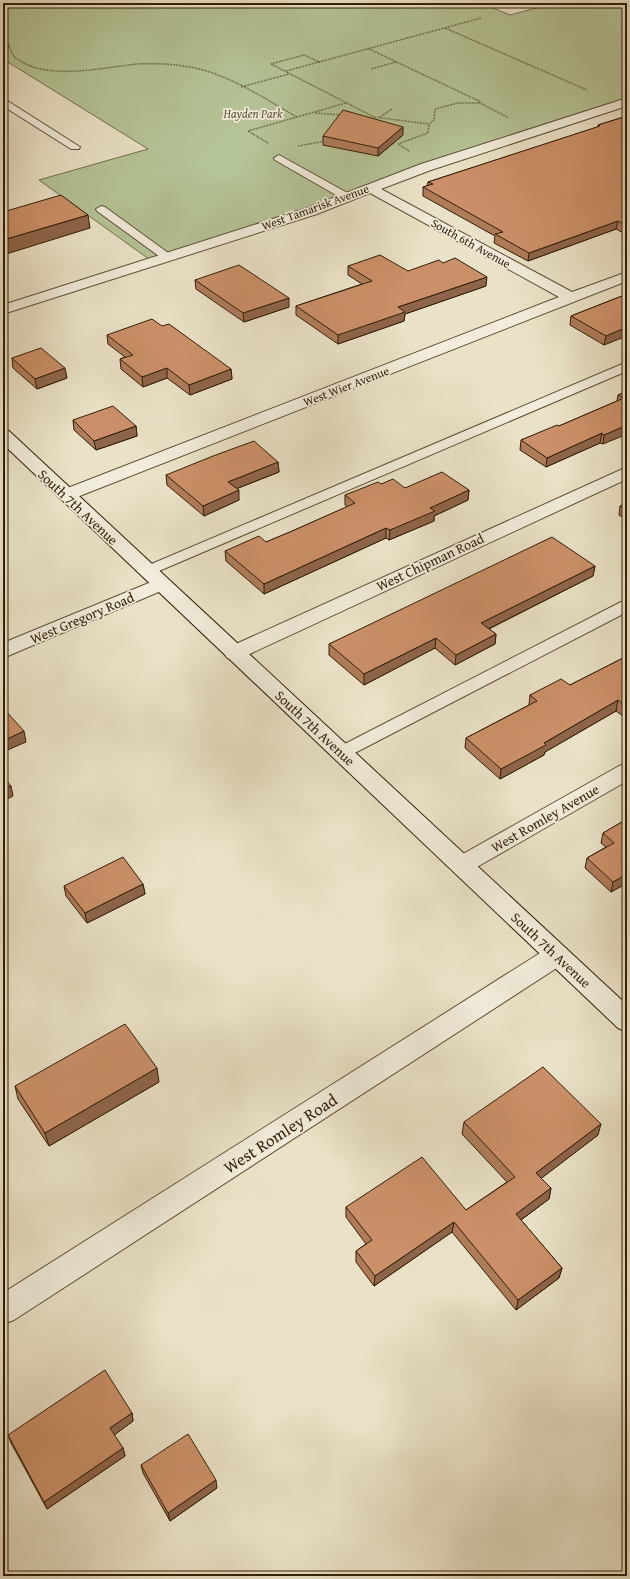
<svg xmlns="http://www.w3.org/2000/svg" width="630" height="1579" viewBox="0 0 630 1579" font-family="'Gentium Book Plus',serif">
	<style>
		.green { fill: #b5c497; stroke: #73714e }
		.lines { fill: none; stroke-linecap: round; stroke-linejoin: round }
		.service-casing { stroke: #5f4f36; stroke-width: 2 }
		.minor-casing { stroke: #5f4f36; stroke-width: 2 }
		.secondary-casing { stroke: #311e06; stroke-width: 2 }
		.path { stroke: #311e06; stroke-width: 1.5; stroke-dasharray: 0.5 1; stroke-linecap: butt }
		.service { fill: #f1ecdb; fill-rule: evenodd }
		.minor { fill: #f1ecdb; fill-rule: evenodd }
		.secondary { fill: #f1ecdb; fill-rule: evenodd }
		.wall { fill: #af7c5a; stroke: #311e06 }
		.shaded-wall { fill: #8e654a; stroke: #311e06 }
		.building { fill: #cb9069; stroke: #311e06 }
		.labels { text-anchor: middle; dominant-baseline: central; stroke-width: 3.5; stroke-linejoin: round; paint-order: stroke }
		.far-park-label { font-size: 12px; font-style: italic; fill: #595032; stroke: #f1ecdb }
		.far-street-label { font-size: 12px; fill: #311e06; stroke: #f1ecdb }
		.street-label { font-size: 14px; fill: #311e06; stroke: #f1ecdb }
		.near-street-label { font-size: 17px; fill: #311e06; stroke: #f1ecdb }
	</style>
	<rect width="100%" height="100%" fill="#eae2c7"/>
	<filter id="stains"><feTurbulence type="fractalNoise" baseFrequency=".005" numOctaves="4"/><feColorMatrix values="0 0 0 0 .2 0 0 0 0 .09 0 0 0 0 .02 0 0 0 .5 -.17"/></filter>
	<radialGradient id="worn" r=".72"><stop offset=".6" stop-color="#630" stop-opacity="0"/><stop offset="1" stop-color="#630" stop-opacity=".3"/></radialGradient>
	<path class="green" d="M 3,3 L 481,3 L 510,15 L 555,3 L 627,3 L 627,103 L 153,262 L 39,180 L 148,149 L 3,59 Z"/>
	<g class="lines">
		<defs>
			<path id="service" d="M 3,99 L 6,100 L 80,147 L 79,149 L 71,149 L 3,106 Z
				M 279,155 L 351,195 L 352,197 L 347,200 L 343,199 L 275,160 L 274,158 Z
				M 101,206 L 105,207 L 171,255 L 173,257 L 171,259 L 163,259 L 97,211 L 96,209 Z
				M 627,362 L 627,371 L 152,574 L 147,576 L 142,574 L 139,571 L 142,568 Z
				M 627,601 L 627,612 L 347,757 L 341,759 L 335,757 L 332,753 L 335,749 L 621,602 Z"/>
			<path id="minor" d="M 627,98 L 627,106 L 431,170 L 381,189 L 572,292 L 627,272 L 627,281 L 72,499 L 66,500 L 60,499 L 57,495 L 60,491 L 559,297 L 370,193 L 317,214 L 3,314 L 3,305 L 307,208 L 421,164 Z
				M 627,467 L 627,479 L 241,658 L 234,660 L 227,658 L 224,653 L 227,648 Z
				M 161,578 L 168,580 L 170,584 L 168,588 L 3,658 L 3,643 Z
				M 627,763 L 627,781 L 470,871 L 462,874 L 454,871 L 450,865 L 454,859 L 619,766 Z
				M 557,945 L 566,948 L 569,955 L 566,962 L 14,1320 L 3,1324 L 3,1293 L 548,948 Z"/>
			<path id="secondary" d="M 3,430 L 9,431 L 627,1005 L 627,1032 L 618,1028 L 3,444 Z"/>
		</defs>
		<use href="#service" class="service-casing"/>
		<use href="#minor" class="minor-casing"/>
		<use href="#secondary" class="secondary-casing"/>
		<path class="path" d="M 445,28 L 587,90
			M 3,34 C 9,41 9,52 16,58 C 47,82 103,67 138,64 C 155,63 173,64 190,67 C 229,74 263,98 297,117
			M 369,49 L 479,101 L 480,103
			M 319,62 L 304,55 L 271,64 L 374,117 L 429,124 L 434,120 L 435,109 L 458,103 L 480,103 L 509,118
			M 371,69 L 396,62
			M 286,71 L 481,18
			M 241,87 L 289,74
			M 315,113 L 342,115
			M 380,117 L 392,109
			M 268,143 L 248,131 L 346,103
			M 298,146 L 326,141
			M 409,151 L 398,144 L 428,133 L 429,124"/>
		<use href="#service" class="service"/>
		<use href="#minor" class="minor"/>
		<use href="#secondary" class="secondary"/>
	</g>
	<path class="wall" d="M 627,116 L 627,235 L 616,229 L 528,261 L 494,243 L 495,236 L 423,196 L 423,187 L 427,186 L 428,182 L 598,127 L 598,125 Z
		M 403,135 L 378,156 L 323,145 L 323,136 Z
		M 348,266 L 408,271 L 486,286 L 405,314 L 404,321 L 338,344 L 296,315 L 296,306 L 362,284 L 348,275 Z
		M 195,280 L 289,307 L 244,322 L 196,289 Z
		M 627,294 L 604,345 L 570,325 L 571,316 Z
		M 107,335 L 231,369 L 232,379 L 190,395 L 167,378 L 143,387 L 121,369 L 120,359 L 125,357 L 108,344 Z
		M 12,358 L 67,378 L 37,389 L 13,368 Z
		M 627,391 L 603,444 L 600,443 L 546,467 L 520,450 L 521,440 L 559,426 L 617,401 L 618,395 Z
		M 73,420 L 136,426 L 137,436 L 96,450 L 74,430 Z
		M 278,462 L 279,472 L 236,489 L 239,500 L 204,516 L 167,485 L 166,475 Z
		M 381,484 L 405,488 L 469,490 L 468,500 L 434,516 L 434,521 L 389,540 L 386,538 L 264,594 L 226,561 L 225,551 L 266,542 L 290,532 L 347,507 L 345,505 L 345,495 Z
		M 627,503 L 627,520 L 619,515 L 620,506 Z
		M 595,566 L 593,576 L 489,629 L 496,634 L 495,644 L 455,665 L 435,648 L 364,685 L 329,655 L 329,644 Z
		M 627,656 L 627,718 L 626,718 L 616,711 L 545,752 L 544,755 L 500,779 L 465,748 L 466,738 L 529,705 L 530,695 L 570,685 Z
		M 627,819 L 627,883 L 611,892 L 585,868 L 587,858 L 606,847 L 601,843 L 603,833 Z
		M 143,884 L 145,894 L 87,923 L 66,896 L 64,886 Z
		M 159,1082 L 49,1146 L 18,1099 L 15,1086 Z
		M 464,1122 L 598,1135 L 541,1178 L 551,1188 L 549,1199 L 521,1220 L 562,1268 L 559,1278 L 516,1310 L 452,1232 L 374,1286 L 356,1262 L 356,1251 L 366,1244 L 346,1217 L 346,1207 L 466,1210 L 507,1182 L 462,1134 Z
		M 132,1413 L 133,1421 L 114,1435 L 123,1448 L 125,1456 L 47,1509 L 11,1443 L 8,1435 Z
		M 141,1465 L 217,1488 L 170,1521 L 143,1473 Z"/>
	<path class="shaded-wall" d="M 403,127 L 403,135 L 378,156 L 378,148 Z
		M 88,215 L 90,228 L 3,255 L 3,240 Z
		M 618,221 L 616,229 L 528,261 L 529,253 Z
		M 487,277 L 486,286 L 405,314 L 404,321 L 338,344 L 338,335 L 398,307 Z
		M 289,298 L 289,307 L 244,322 L 243,313 Z
		M 627,327 L 627,336 L 604,345 L 606,336 Z
		M 65,368 L 67,378 L 37,389 L 35,379 Z
		M 167,368 L 167,378 L 143,387 L 142,377 Z
		M 231,369 L 232,379 L 190,395 L 189,385 Z
		M 627,425 L 627,434 L 603,444 L 604,435 Z
		M 136,426 L 137,436 L 96,450 L 94,441 Z
		M 602,433 L 600,443 L 546,467 L 547,458 Z
		M 278,462 L 279,472 L 228,492 L 228,482 Z
		M 239,490 L 239,500 L 204,516 L 203,506 Z
		M 469,490 L 468,500 L 434,516 L 434,521 L 389,540 L 390,530 L 430,508 Z
		M 386,528 L 386,538 L 264,594 L 264,584 Z
		M 595,566 L 593,576 L 480,633 L 481,623 Z
		M 496,634 L 495,644 L 455,665 L 456,655 Z
		M 436,638 L 435,648 L 364,685 L 364,674 Z
		M 618,700 L 616,711 L 545,752 L 544,755 L 500,779 L 501,769 L 544,743 Z
		M 24,731 L 26,742 L 3,752 L 3,741 Z
		M 11,786 L 13,796 L 3,801 L 3,789 Z
		M 627,874 L 627,883 L 611,892 L 613,882 Z
		M 143,884 L 145,894 L 87,923 L 85,913 Z
		M 157,1068 L 159,1082 L 49,1146 L 45,1133 Z
		M 601,1124 L 598,1135 L 534,1184 L 536,1173 Z
		M 551,1188 L 549,1199 L 514,1225 L 516,1214 Z
		M 454,1222 L 452,1232 L 374,1286 L 375,1276 Z
		M 562,1268 L 559,1278 L 516,1310 L 518,1300 Z
		M 132,1413 L 133,1421 L 113,1436 L 110,1428 Z
		M 123,1448 L 125,1456 L 47,1509 L 44,1502 Z
		M 216,1480 L 217,1488 L 170,1521 L 168,1513 Z"/>
	<path class="building" d="M 343,110 L 403,127 L 378,148 L 323,136 Z
		M 627,116 L 627,226 L 618,221 L 529,253 L 495,234 L 503,232 L 423,187 L 433,184 L 428,182 L 600,126 L 598,125 Z
		M 61,195 L 88,215 L 3,240 L 3,212 Z
		M 380,255 L 408,271 L 439,260 L 443,263 L 455,258 L 487,277 L 398,307 L 405,312 L 338,335 L 296,306 L 372,281 L 348,266 Z
		M 239,265 L 289,298 L 243,313 L 195,280 Z
		M 627,294 L 627,327 L 606,336 L 571,316 Z
		M 152,319 L 162,326 L 169,324 L 231,369 L 189,385 L 167,368 L 142,377 L 120,359 L 133,355 L 107,335 Z
		M 41,348 L 65,368 L 35,379 L 12,358 Z
		M 627,391 L 627,425 L 604,435 L 602,433 L 547,458 L 521,440 L 557,425 L 559,426 L 624,398 L 618,395 Z
		M 113,406 L 136,426 L 94,441 L 73,420 Z
		M 254,441 L 278,462 L 228,482 L 239,490 L 203,506 L 166,475 L 213,456 Z
		M 442,472 L 469,490 L 430,508 L 435,511 L 390,530 L 386,528 L 264,584 L 225,551 L 259,536 L 266,542 L 290,532 L 355,503 L 345,495 L 378,482 L 381,484 L 393,479 L 405,488 Z
		M 627,503 L 627,511 L 620,506 Z
		M 552,537 L 595,566 L 481,623 L 496,634 L 456,655 L 436,638 L 364,674 L 329,644 Z
		M 627,656 L 627,707 L 618,700 L 544,743 L 546,745 L 501,769 L 466,738 L 537,701 L 530,695 L 561,679 L 570,685 Z
		M 3,708 L 24,731 L 3,741 Z
		M 3,777 L 11,786 L 3,789 Z
		M 627,819 L 627,874 L 613,882 L 587,858 L 614,843 L 603,833 Z
		M 123,857 L 143,884 L 85,913 L 64,886 Z
		M 125,1024 L 157,1068 L 45,1133 L 15,1086 Z
		M 543,1067 L 601,1124 L 536,1173 L 551,1188 L 516,1214 L 562,1268 L 518,1300 L 454,1222 L 375,1276 L 356,1251 L 372,1240 L 346,1207 L 422,1157 L 466,1210 L 515,1177 L 464,1122 Z
		M 105,1370 L 132,1413 L 110,1428 L 123,1448 L 44,1502 L 8,1435 Z
		M 188,1434 L 216,1480 L 168,1513 L 141,1465 Z"/>
	<g class="labels">
		<g class="far-park-label">
			<text x="253" y="113">Hayden Park</text>
		</g>
		<g class="far-street-label">
			<text transform="translate(315 207) rotate(-20)">West Tamarisk Avenue</text>
			<text transform="translate(471 243) rotate(29)">South 6th Avenue</text>
			<text transform="translate(346 386) rotate(-21)">West Wier Avenue</text>
		</g>
		<g class="street-label">
			<text transform="translate(78 507) rotate(43)">South 7th Avenue</text>
			<text transform="translate(430 562) rotate(-25)">West Chipman Road</text>
			<text transform="translate(82 618) rotate(-23)">West Gregory Road</text>
			<text transform="translate(315 728) rotate(43)">South 7th Avenue</text>
			<text transform="translate(545 818) rotate(-30)">West Romley Avenue</text>
			<text transform="translate(551 950) rotate(43)">South 7th Avenue</text>
		</g>
		<g class="near-street-label">
			<text transform="translate(280 1133) rotate(-33)">West Romley Road</text>
		</g>
	</g>
	<rect width="630" height="1579" fill="none" stroke="#eae2c7" stroke-width="16"/>
	<rect x="4" y="4" width="622" height="1571" fill="none" stroke="#311e06" stroke-width="2"/>
	<rect x="8" y="8" width="614" height="1563" fill="none" stroke="#311e06"/>
	<rect width="100%" height="100%" filter="url(#stains)"/>
	<rect width="100%" height="100%" fill="url(#worn)"/>
</svg>
